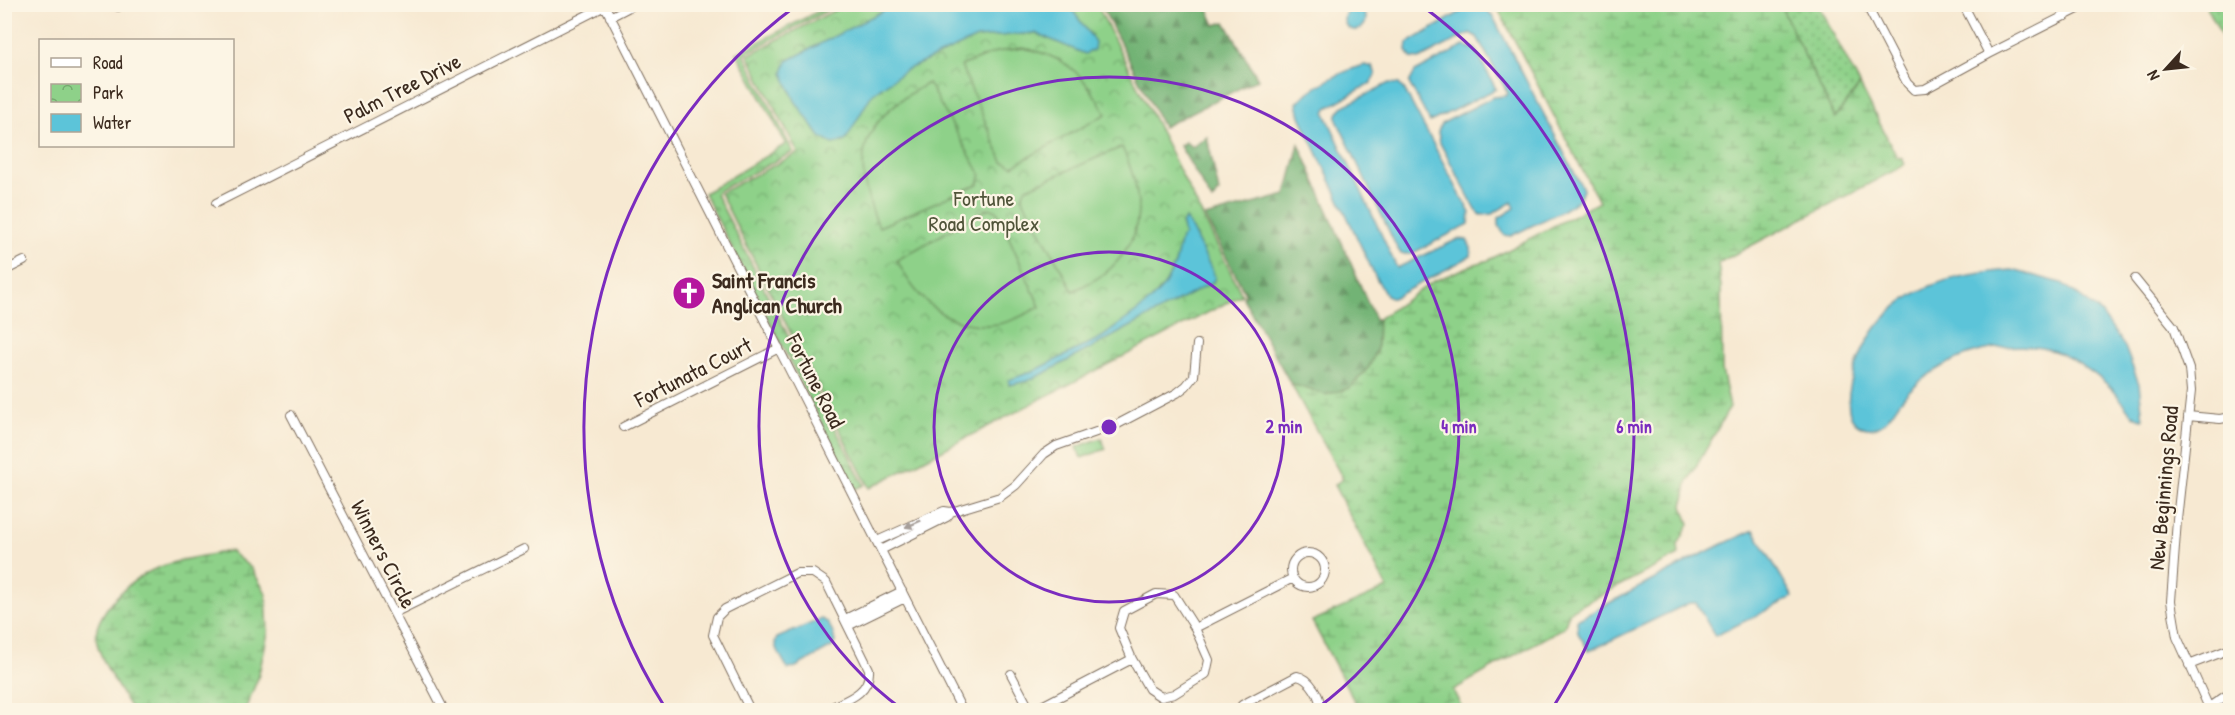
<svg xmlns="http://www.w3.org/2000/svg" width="2235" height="715" viewBox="0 0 2235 715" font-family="'Patrick Hand',sans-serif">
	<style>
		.grass { fill: url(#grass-dots); stroke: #647e54; stroke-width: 1.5 }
		.forest { fill: url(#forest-firs); stroke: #566e4a; stroke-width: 1.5 }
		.wetland { fill: url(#wetland-marsh); stroke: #647e54; stroke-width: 1.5 }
		.park { fill: url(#park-crowns); stroke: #647e54; stroke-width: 1.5 }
		.pitch { fill: #8ed189; stroke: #647e54; stroke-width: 1.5 }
		.water { fill: #5cc4d9; stroke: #4c777c; stroke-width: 1.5 }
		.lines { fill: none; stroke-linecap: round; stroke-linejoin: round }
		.minor-casing { stroke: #7d6d5d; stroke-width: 10 }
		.minor { stroke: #fff; stroke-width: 8 }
		.oneway { fill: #a79f9a }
		.ring { fill: none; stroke: #7b2cbf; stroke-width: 3 }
		.labels { text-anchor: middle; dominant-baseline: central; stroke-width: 4.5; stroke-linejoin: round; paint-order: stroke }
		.street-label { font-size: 22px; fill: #3b2a1e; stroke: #fcf5e5 }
		.park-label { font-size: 22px; fill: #505439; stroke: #fcf5e5 }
		.poi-label { font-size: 22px; font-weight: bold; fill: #3b2a1e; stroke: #fcf5e5; text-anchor: start }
		.centre { fill: #7b2cbf; stroke: #fcf5e5; stroke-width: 3 }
		.ring-label { font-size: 18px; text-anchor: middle; font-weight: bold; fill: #7b2cbf; stroke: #fcf5e5; stroke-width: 4.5; stroke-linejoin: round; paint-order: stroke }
	</style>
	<defs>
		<pattern id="grass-dots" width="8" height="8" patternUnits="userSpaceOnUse" patternTransform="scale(1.5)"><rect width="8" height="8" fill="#8ed189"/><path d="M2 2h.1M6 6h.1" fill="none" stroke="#75aa6f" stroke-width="1.8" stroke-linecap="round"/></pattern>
		<pattern id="forest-firs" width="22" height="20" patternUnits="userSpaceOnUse" patternTransform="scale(1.5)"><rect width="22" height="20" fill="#72b375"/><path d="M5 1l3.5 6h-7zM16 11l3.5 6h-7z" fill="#5f925f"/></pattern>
		<pattern id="wetland-marsh" width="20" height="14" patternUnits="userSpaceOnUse" patternTransform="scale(1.5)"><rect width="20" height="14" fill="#8ed189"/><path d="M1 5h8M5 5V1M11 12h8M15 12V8" fill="none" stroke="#75aa6f"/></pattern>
		<pattern id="park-crowns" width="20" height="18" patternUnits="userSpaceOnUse" patternTransform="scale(1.5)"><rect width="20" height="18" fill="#8ed189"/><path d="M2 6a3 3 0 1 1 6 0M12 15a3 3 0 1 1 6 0" fill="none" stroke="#75aa6f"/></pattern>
	</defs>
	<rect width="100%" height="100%" fill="#fcf5e5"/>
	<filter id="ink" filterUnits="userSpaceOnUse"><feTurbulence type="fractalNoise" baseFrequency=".0167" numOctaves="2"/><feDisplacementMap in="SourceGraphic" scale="12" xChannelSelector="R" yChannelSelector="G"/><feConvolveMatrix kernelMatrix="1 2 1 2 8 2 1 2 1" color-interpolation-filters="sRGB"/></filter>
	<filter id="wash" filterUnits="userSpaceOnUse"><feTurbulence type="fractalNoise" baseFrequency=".008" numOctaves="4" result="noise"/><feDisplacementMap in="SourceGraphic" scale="24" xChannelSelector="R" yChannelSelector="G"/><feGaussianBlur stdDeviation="1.35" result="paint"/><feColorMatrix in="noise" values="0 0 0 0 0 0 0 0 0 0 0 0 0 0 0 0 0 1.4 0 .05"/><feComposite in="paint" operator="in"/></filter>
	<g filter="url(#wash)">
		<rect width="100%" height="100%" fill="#f7e9d2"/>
		<path class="grass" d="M 1780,5 L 1818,5 L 1860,85 L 1835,118 Z
			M 2206,5 L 2230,5 L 2230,52 Z"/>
		<path class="forest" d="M 1101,5 L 1206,5 L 1215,25 L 1225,22 L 1258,79 L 1163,127 Z
			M 1207,137 L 1219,192 L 1212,201 L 1180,146 L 1185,142 L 1192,147 Z
			M 1299,144 L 1375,319 L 1378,319 L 1377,349 L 1369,367 L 1350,388 L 1326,395 L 1291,384 L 1243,298 L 1245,293 L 1205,217 L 1286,195 Z"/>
		<path class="wetland" d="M 1496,5 L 1780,5 L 1835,118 L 1860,85 L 1897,157 L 1902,158 L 1905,165 L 1718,263 L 1721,287 L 1722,370 L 1730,407 L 1687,483 L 1683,506 L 1689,524 L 1678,545 L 1679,555 L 1570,611 L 1564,627 L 1453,690 L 1463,710 L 1359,710 L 1312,621 L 1387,588 L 1334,485 L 1343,479 L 1291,384 L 1326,395 L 1350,388 L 1369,367 L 1377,349 L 1378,319 L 1434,281 L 1475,264 L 1489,260 L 1599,202 Z
			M 230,551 L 251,568 L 266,593 L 268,633 L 258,678 L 245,710 L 132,710 C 121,692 97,657 96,636 C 96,624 104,612 111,603 C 147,561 179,561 230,551 Z"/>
		<path class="park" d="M 830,5 L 838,5 L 744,54 L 793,152 L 718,191 L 716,194 L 864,485 L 855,489 L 704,193 L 786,144 L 737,53 Z
			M 845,5 L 1097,5 L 1242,295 L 869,488 L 720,193 L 798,153 L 748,55 Z"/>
		<path class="pitch" d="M 1023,48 C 1068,57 1084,75 1106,114 L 1013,166 L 1003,162 L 961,66 L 996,52 Z
			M 928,83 L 981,175 L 978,184 L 879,227 C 848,157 861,119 928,83 Z
			M 1122,147 C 1141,189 1149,230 1112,267 C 1101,278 1087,284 1073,291 L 1022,198 L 1025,189 Z
			M 989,208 L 997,211 L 1040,307 C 1027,313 1013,322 998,324 C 949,331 916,300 897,260 Z
			M 1101,438 L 1106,449 L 1081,458 L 1077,447 Z"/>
		<path class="water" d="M 894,5 L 1069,5 L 1095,42 L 1094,50 L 1085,54 L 1035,33 L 977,38 L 906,70 L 872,94 L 845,141 L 833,144 L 820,137 L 795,101 L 783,73 L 787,61 Z
			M 1484,6 L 1493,17 L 1583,189 L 1579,200 L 1560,212 L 1511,236 L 1504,235 L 1499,225 L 1499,218 L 1515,208 L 1512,202 L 1492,214 L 1481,215 L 1476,210 L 1440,143 L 1438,132 L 1441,124 L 1493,97 L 1506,96 L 1508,93 L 1477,37 L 1470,33 L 1419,59 L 1411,58 L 1407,50 L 1408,43 L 1467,8 Z
			M1344 19a11 11 0 1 1 22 0a11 11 0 1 1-22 0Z
			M 1464,46 L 1475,49 L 1496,89 L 1430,122 L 1409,83 L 1415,72 Z
			M 1365,65 L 1373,67 L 1376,75 L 1371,83 L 1327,108 L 1325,113 L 1397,268 L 1458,239 L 1467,240 L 1471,248 L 1471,256 L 1393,298 L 1386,295 L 1375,276 L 1300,116 L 1297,103 C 1310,87 1345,70 1365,65 Z
			M 1389,83 L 1399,84 L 1405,91 L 1470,213 L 1469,224 L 1411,254 L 1401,254 L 1396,246 L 1337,120 L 1337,114 L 1342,107 Z
			M 1185,219 L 1190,226 L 1213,272 L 1215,277 L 1213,282 L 1043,374 L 1027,381 L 1009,385 L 1009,380 L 1036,370 L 1102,337 L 1147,304 L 1164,286 L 1175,264 L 1181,238 L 1184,235 L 1182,225 Z
			M 2012,270 L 2062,283 L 2101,313 L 2125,347 L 2139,384 L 2143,419 C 2129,417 2123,401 2114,391 C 2102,378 2072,357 2054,351 C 2036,345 2009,345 1991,349 C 1959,354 1922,374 1901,400 C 1893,410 1885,430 1868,428 C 1827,422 1861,348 1875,329 C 1882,319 1897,305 1908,298 C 1939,277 1976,273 2012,270 Z
			M 1754,530 L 1793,597 L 1715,636 L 1696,603 L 1689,603 L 1589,651 L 1578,633 L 1577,620 L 1712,549 Z
			M 821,619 C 830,621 834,634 835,642 L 832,647 L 794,668 L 788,669 L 776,648 L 775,642 L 777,638 Z"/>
	</g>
	<g filter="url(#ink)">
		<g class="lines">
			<defs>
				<path id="minor" d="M 604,4 L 962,710
					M 1866,4 L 1907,83 L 1914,90 L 1925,89 L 1989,54 L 2088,4
					M 1963,4 L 1989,54
					M 2060,4 L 2066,16
					M 118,7 L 123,4
					M 610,17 L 635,4
					M 216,203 L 605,6
					M 4,271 L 24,261
					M 2135,279 L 2174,327 L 2189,369 L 2191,391 L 2177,520 L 2171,601 L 2177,637 L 2210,710
					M 291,415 L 444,710
					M 2188,416 L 2220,419 L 2230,417
					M 623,427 L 779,348
					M 877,541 L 944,511 L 951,512 L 1000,497 L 1016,485 L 1044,454 L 1056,446 L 1116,425 L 1177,393 L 1186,386 L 1194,376 L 1197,344
					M 881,550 L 947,517 L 951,512
					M1291 570a17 17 0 1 1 34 0a17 17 0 1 1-34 0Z
					M 1156,594 L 1174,595 L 1195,628 L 1209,660 L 1206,674 L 1174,694 L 1161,697 L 1149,689 L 1132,659 L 1119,628 L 1124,611 Z
					M 394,613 L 524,549
					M 845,619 L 902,591
					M 848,626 L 905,598
					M 1195,628 L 1293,578
					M 2189,665 L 2230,649
					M 1011,674 L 1030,710
					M 2209,707 L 2230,693
					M 750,710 L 713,635 L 717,617 L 725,609 L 797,573 L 813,573 L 826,582 L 869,669 C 871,694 844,701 826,710
					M 1034,710 L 1132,659
					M 1243,710 L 1242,705 L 1297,676 C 1310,678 1322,698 1320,710"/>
			</defs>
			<use href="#minor" class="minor-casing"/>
			<use href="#minor" class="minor"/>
		</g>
		<defs><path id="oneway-solid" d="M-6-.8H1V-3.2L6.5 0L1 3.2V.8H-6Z" transform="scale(1.5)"/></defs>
		<use class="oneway" href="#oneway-solid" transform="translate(913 524) rotate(157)"/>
	</g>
	<g class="ring">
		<circle cx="1109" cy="427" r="175"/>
		<path d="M903 710A350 350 0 1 1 1315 710"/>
		<path d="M666 709A525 525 0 0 1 797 5M1421 5A525 525 0 0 1 1552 709"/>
	</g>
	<defs>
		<symbol id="church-disc" viewBox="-11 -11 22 22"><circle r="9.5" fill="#b5179e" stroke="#fcf5e5"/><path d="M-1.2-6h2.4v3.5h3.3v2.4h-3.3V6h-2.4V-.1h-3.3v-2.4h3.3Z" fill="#fff"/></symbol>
	</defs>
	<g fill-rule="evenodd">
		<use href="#church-disc" x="670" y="274" width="38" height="38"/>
	</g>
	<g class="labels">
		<g class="street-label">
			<text transform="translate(402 88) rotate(-27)">Palm Tree Drive</text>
			<text transform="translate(693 372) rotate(-27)">Fortunata Court</text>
			<text transform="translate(816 381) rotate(63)">Fortune Road</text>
			<text transform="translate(2163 488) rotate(-85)">New Beginnings Road</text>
			<text transform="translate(384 554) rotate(63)">Winners Circle</text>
		</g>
		<g class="park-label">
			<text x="984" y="198">Fortune<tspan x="984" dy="25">Road Complex</tspan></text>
		</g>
		<g class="poi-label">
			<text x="712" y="280">Saint Francis<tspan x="712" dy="25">Anglican Church</tspan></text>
		</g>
	</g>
	<circle cx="1109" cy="427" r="9" class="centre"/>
	<g class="ring-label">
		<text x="1284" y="433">2 min</text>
		<text x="1459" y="433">4 min</text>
		<text x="1634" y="433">6 min</text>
	</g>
	<rect width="2235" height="715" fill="none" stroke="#fcf5e5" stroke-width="24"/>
	<rect x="39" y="39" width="195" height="108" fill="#fcf5e5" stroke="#afa495" stroke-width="1.5"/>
	<rect x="51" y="58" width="30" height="9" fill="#ffffff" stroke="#afa495" stroke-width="1.5"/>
	<text x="93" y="69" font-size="18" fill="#3b2a1e">Road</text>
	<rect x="51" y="84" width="30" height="18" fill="url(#park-crowns)" stroke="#afa495" stroke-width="1.5"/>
	<text x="93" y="99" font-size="18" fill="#3b2a1e">Park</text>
	<rect x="51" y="114" width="30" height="18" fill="#5cc4d9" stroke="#afa495" stroke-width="1.5"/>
	<text x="93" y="129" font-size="18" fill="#3b2a1e">Water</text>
	<g transform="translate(2166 69) rotate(243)" stroke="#fcf5e5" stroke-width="4.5" paint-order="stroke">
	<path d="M0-4.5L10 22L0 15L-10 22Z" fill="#3b2a1e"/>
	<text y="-9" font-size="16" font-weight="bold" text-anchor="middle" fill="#3b2a1e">N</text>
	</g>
</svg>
